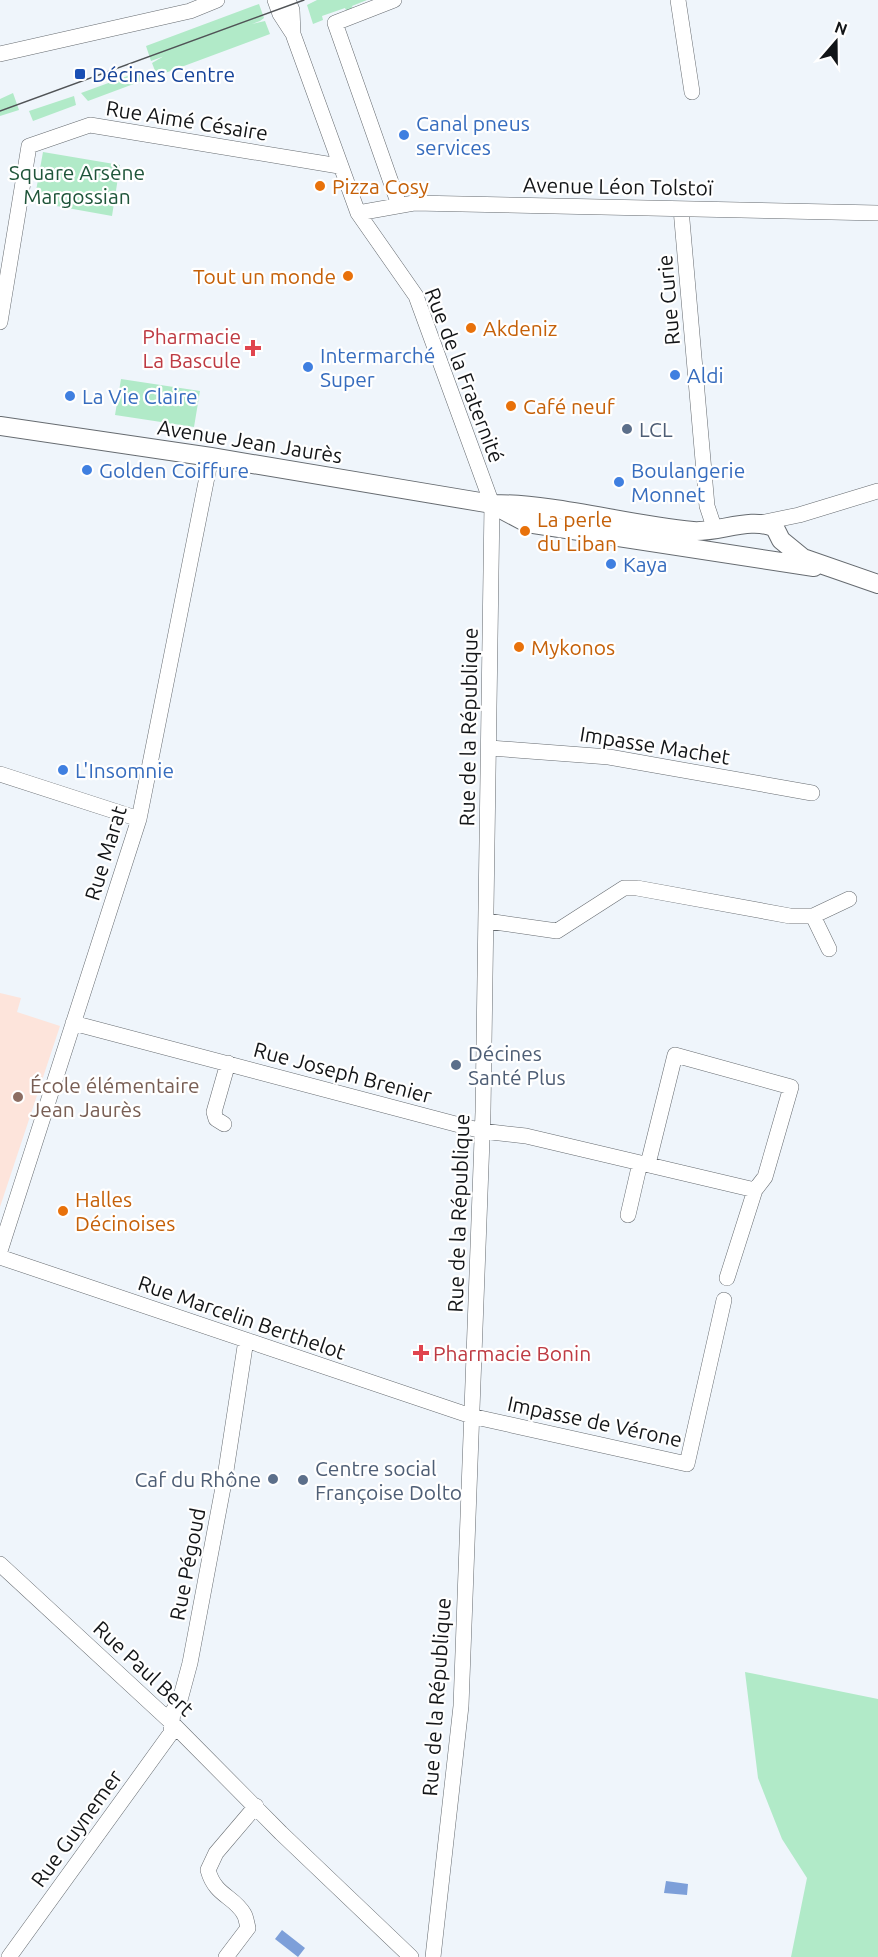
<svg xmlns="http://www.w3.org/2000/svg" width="878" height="1957" viewBox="0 0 878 1957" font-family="Ubuntu,sans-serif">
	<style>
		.education { fill: #fde4db }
		.green { fill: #b1eac8 }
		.water { fill: #7d9fd9 }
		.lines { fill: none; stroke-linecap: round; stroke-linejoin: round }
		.minor-casing { stroke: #666b70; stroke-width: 16 }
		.major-casing { stroke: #666b70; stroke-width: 20 }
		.minor { stroke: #fff; stroke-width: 15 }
		.major { stroke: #fff; stroke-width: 18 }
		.tram { stroke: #505356; stroke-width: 1.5 }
		.transit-dot { fill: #1a4fb4; stroke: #fff; stroke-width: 2 }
		.shop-dot { fill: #3f7fe0; stroke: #fff; stroke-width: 2 }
		.food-dot { fill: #e8710a; stroke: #fff; stroke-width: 2 }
		.health-dot { fill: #e0444e; stroke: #fff; stroke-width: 2 }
		.service-dot { fill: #5c6f8a; stroke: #fff; stroke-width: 2 }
		.education-dot { fill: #8d6e63; stroke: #fff; stroke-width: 2 }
		.labels { text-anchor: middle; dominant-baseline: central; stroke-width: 4.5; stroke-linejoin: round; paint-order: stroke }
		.transit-label { font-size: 21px; fill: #164399; stroke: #fff; text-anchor: start }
		.street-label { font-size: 21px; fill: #131517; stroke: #fff }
		.shop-label { font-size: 21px; fill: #366cbe; stroke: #fff; text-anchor: start }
		.park-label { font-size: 21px; fill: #1f553a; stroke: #fff }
		.food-label { font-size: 21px; fill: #c56008; stroke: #fff; text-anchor: start }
		.health-label { font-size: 21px; fill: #be3a42; stroke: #fff; text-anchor: end }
		.service-label { font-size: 21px; fill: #4e5e75; stroke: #fff; text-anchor: start }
		.education-label { font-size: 21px; fill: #785e54; stroke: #fff; text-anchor: start }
	</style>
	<rect width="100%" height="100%" fill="#eff5fb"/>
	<path class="education" d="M 0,993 L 21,998 L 17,1012 L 60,1026 L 0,1207 Z"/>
	<path class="green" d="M 317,0 L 367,0 L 352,6 L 353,10 L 347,12 L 345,8 L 322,16 L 323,20 L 313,24 L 307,5 Z
		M 259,4 L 264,18 L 260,21 L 151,61 L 146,46 Z
		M 265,21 L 270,34 L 157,76 L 152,63 L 164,56 L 248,25 Z
		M 144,70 L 147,79 L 88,101 L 81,93 Z
		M 13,93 L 19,110 L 0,116 L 0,99 Z
		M 74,96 L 76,105 L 33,121 L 29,111 Z
		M 43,152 L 120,165 L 112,216 L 34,202 Z
		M 121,379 L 200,391 L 194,427 L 115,415 Z
		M 745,1672 L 878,1699 L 878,1957 L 791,1957 L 807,1878 L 782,1839 L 758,1778 Z"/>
	<path class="water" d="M 666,1881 L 688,1884 L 687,1895 L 664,1893 Z
		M 282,1930 L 305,1948 L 298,1957 L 275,1939 Z"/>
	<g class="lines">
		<defs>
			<path id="minor" d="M 275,0 L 280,14 L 293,34 L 358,213 L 416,296 L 492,504 L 483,1112 L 461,1706 L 433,1957
				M 288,0 L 292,10 L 293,34
				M 394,0 L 335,23 L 399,205
				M 678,0 L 692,92
				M 0,54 L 190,11 L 217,0
				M 681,209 L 707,506 L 715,530
				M 358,213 L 414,203 L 878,213
				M 0,322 L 29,146 L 90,125 L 339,166
				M 760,523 L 799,515 L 878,491
				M 490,748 L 609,757 L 812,793
				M 0,774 L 139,819
				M 813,916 L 829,949
				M 487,921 L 557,931 L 624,888 L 637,888 L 790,916 L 813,916 L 849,899
				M 73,1023 L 482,1131 L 526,1136 L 755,1190 L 765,1177 L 791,1087 L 675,1055 L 648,1164
				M 224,1124 L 216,1119 L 214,1112 L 228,1063
				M 628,1215 L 640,1163
				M 0,1251 L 139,819 L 211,457
				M 0,1257 L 471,1416 L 687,1464 L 724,1300
				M 727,1278 L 755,1190
				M 0,1564 L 172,1723 L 281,1833 L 411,1957
				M 9,1957 L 171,1733 L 173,1711 L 180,1700 L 190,1663 L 225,1477 L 246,1340
				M 226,1957 L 248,1928 C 247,1924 246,1917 244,1914 C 234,1896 215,1896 208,1870 L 216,1853 L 256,1806"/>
			<path id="major" d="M 0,426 L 211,457 L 492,504 C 560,504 625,525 693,531 C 719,533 751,516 775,528 L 781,540 L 803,558 L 878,584
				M 495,506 L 527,523 L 814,567"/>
		</defs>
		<use href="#minor" class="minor-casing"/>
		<use href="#major" class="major-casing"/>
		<use href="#minor" class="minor"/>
		<use href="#major" class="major"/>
		<path class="tram" d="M 0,111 L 304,0"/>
	</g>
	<rect class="transit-dot" x="74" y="68" width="12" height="12" rx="3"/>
	<g class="shop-dot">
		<circle cx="404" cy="135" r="6"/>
		<circle cx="308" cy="367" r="6"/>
		<circle cx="675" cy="375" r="6"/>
		<circle cx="70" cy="396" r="6"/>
		<circle cx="87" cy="470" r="6"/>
		<circle cx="619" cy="482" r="6"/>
		<circle cx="611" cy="564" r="6"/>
		<circle cx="63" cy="770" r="6"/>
	</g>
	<g class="food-dot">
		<circle cx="320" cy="186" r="6"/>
		<circle cx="348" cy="276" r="6"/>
		<circle cx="471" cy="328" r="6"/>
		<circle cx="511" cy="406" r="6"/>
		<circle cx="525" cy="531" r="6"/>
		<circle cx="519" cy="647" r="6"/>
		<circle cx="63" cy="1211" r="6"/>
	</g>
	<g class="health-dot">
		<path d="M250 339h6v6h6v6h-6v6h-6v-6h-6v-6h6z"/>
		<path d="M418 1344h6v6h6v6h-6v6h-6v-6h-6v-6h6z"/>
	</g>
	<g class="service-dot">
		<circle cx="627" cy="429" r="6"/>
		<circle cx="456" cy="1065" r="6"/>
		<circle cx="273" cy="1479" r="6"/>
		<circle cx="303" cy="1480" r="6"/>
	</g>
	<circle class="education-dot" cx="18" cy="1097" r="6"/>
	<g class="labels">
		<g class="transit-label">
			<text x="92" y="74">Décines Centre</text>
		</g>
		<g class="street-label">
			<text transform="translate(187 120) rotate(9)">Rue Aimé Césaire</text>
			<text transform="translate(618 186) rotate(1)">Avenue Léon Tolstoï</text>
			<text transform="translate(668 300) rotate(-95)">Rue Curie</text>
			<text transform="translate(465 375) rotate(69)">Rue de la Fraternité</text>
			<text transform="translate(250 441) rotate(9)">Avenue Jean Jaurès</text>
			<text transform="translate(468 727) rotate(-89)">Rue de la République</text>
			<text transform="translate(655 745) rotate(9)">Impasse Machet</text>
			<text transform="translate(105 853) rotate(-73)">Rue Marat</text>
			<text transform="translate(343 1072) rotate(15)">Rue Joseph Brenier</text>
			<text transform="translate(458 1213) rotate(-88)">Rue de la République</text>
			<text transform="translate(242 1317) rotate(19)">Rue Marcelin Berthelot</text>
			<text transform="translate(595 1421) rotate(12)">Impasse de Vérone</text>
			<text transform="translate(187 1564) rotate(-79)">Rue Pégoud</text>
			<text transform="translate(144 1668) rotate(43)">Rue Paul Bert</text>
			<text transform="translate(436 1697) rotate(-86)">Rue de la République</text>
			<text transform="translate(76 1828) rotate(-54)">Rue Guynemer</text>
		</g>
		<g class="shop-label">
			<text x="416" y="123">Canal pneus<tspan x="416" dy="24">services</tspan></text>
			<text x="320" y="355">Intermarché<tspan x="320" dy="24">Super</tspan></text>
			<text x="687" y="375">Aldi</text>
			<text x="82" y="396">La Vie Claire</text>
			<text x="99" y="470">Golden Coiffure</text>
			<text x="631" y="470">Boulangerie<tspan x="631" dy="24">Monnet</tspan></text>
			<text x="623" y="564">Kaya</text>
			<text x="75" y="770">L'Insomnie</text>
		</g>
		<g class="park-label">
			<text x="77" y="172">Square Arsène<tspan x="77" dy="24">Margossian</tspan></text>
		</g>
		<g class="food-label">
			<text x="332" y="186">Pizza Cosy</text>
			<text x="336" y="276" text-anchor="end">Tout un monde</text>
			<text x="483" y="328">Akdeniz</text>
			<text x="523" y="406">Café neuf</text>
			<text x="537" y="519">La perle<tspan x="537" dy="24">du Liban</tspan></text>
			<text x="531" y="647">Mykonos</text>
			<text x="75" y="1199">Halles<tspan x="75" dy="24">Décinoises</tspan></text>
		</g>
		<g class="health-label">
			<text x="241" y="336">Pharmacie<tspan x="241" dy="24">La Bascule</tspan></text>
			<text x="433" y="1353" text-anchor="start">Pharmacie Bonin</text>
		</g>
		<g class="service-label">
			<text x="639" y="429">LCL</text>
			<text x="468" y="1053">Décines<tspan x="468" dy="24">Santé Plus</tspan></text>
			<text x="315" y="1468">Centre social<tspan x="315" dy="24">Françoise Dolto</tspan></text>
			<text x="261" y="1479" text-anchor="end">Caf du Rhône</text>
		</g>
		<g class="education-label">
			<text x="30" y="1085">École élémentaire<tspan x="30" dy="24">Jean Jaurès</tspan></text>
		</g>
	</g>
	<g transform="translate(836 42) rotate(20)" stroke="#ffffff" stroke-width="4.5" paint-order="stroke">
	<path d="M0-4.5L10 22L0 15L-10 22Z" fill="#131517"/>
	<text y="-9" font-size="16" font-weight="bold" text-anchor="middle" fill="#131517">N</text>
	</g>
</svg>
